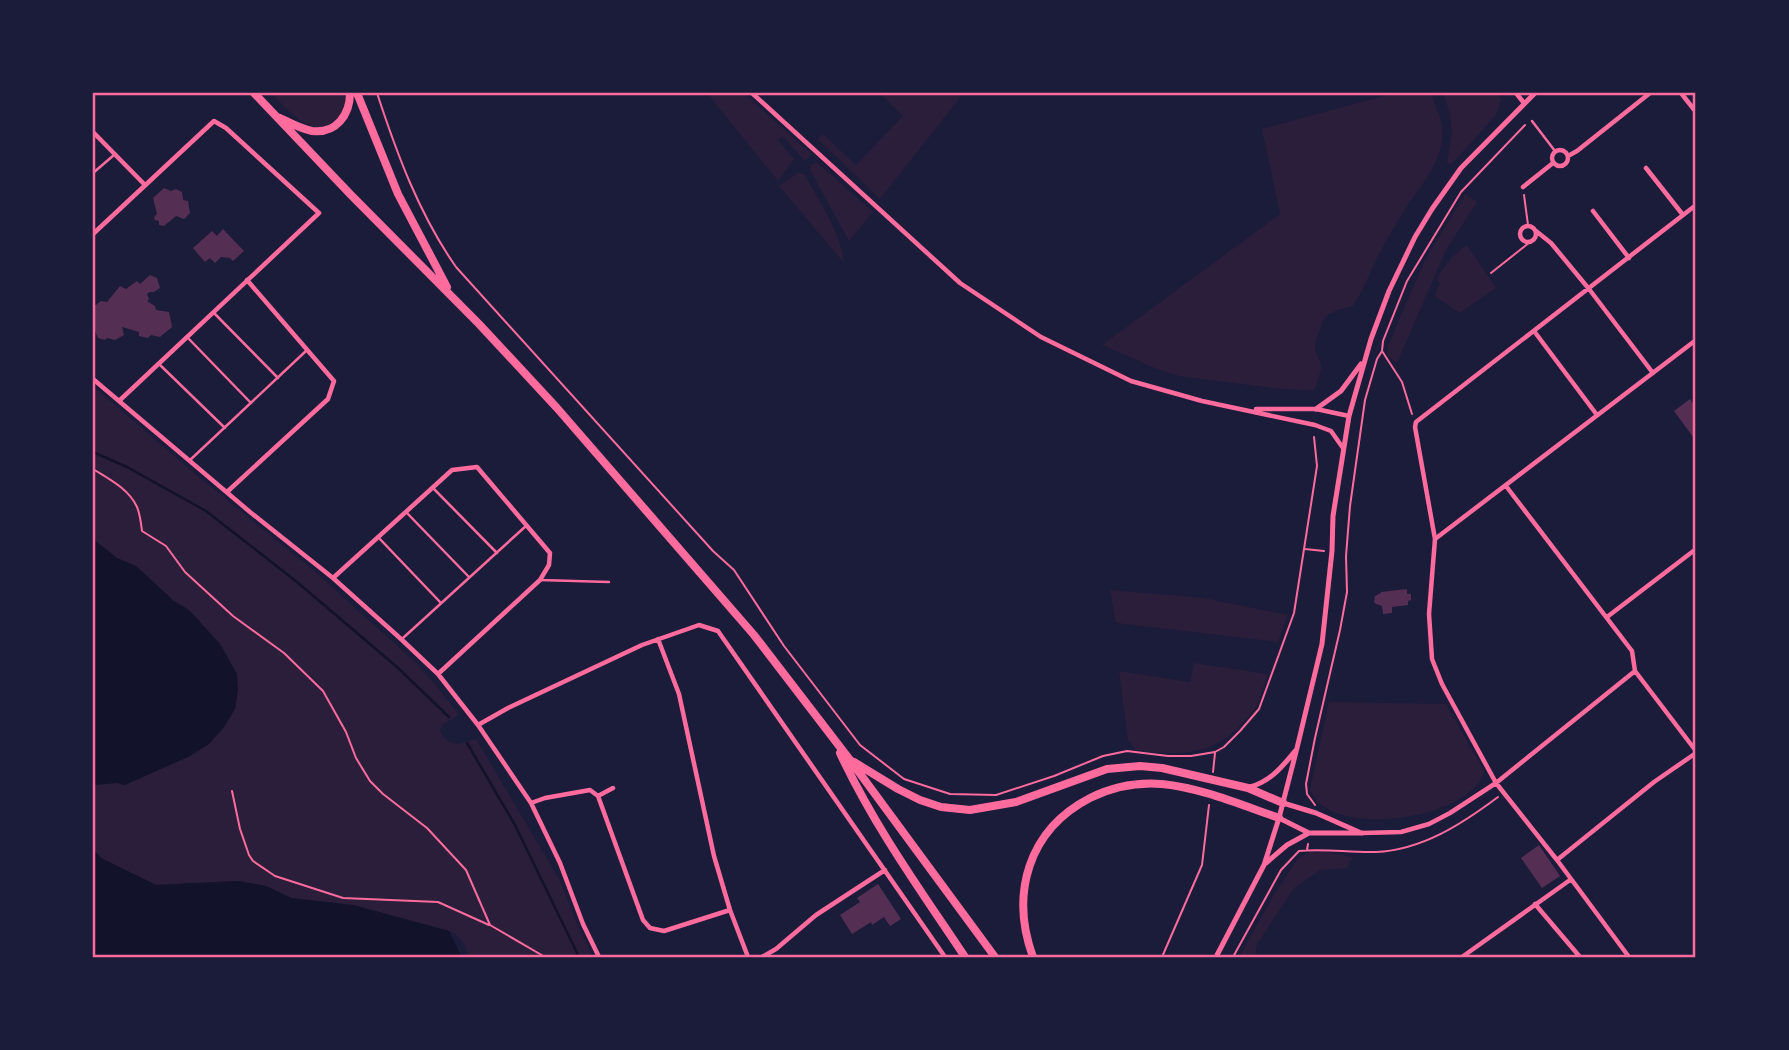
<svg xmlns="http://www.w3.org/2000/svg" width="1789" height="1050" viewBox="0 0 1789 1050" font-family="'Titillium Web',sans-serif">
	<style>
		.green { fill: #2a1e3b }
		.water { fill: #12122b }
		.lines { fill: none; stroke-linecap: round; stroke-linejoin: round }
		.stream { stroke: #12122b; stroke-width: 2.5 }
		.building { fill: #542f53 }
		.path { stroke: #ff6b9d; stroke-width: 2 }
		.service { stroke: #ff6b9d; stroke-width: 2.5 }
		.minor { stroke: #ff6b9d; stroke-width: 4.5 }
		.tertiary { stroke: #ff6b9d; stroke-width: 5 }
		.trunk { stroke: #ff6b9d; stroke-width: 8 }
		.neatline { fill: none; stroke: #ff6b9d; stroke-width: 2.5 }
	</style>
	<rect width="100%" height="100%" fill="#1b1b3a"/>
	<path class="green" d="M 271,93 L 346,93 C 347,103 345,111 338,118 C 312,143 290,111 271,93 Z
		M 707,93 L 744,93 L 812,155 L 805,161 L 782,136 L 778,140 L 794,159 L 778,181 Z
		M 879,93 L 963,94 L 880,199 L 818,139 L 823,134 L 856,165 L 903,116 Z
		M 1394,93 L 1431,93 C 1438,114 1447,126 1440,150 C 1434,173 1416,191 1404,211 C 1395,226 1385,242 1377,258 C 1369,275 1363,291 1353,306 L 1337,310 L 1328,315 L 1323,321 L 1315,343 L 1315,350 L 1322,367 L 1314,391 L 1272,388 L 1179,376 L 1157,369 L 1102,345 L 1280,214 L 1262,129 Z
		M 1443,93 L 1498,93 L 1501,100 L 1496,115 L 1451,165 L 1447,163 L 1452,133 L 1450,114 Z
		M 817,162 L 873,212 L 849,241 L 810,170 L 811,165 Z
		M 798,173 L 804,174 C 818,198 842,235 844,263 L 779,186 Z
		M 1465,194 L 1477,202 L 1446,250 L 1397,363 L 1388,356 L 1388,346 L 1398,322 L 1425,260 Z
		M 1467,245 L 1496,288 L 1460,313 L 1436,297 L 1435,294 L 1440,284 L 1437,279 C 1444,265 1454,254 1467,245 Z
		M 93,386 L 194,473 L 313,570 L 415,662 L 435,684 L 459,715 L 442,725 L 440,731 C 451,749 458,744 476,739 L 559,879 L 577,924 L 593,957 L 468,957 C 468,947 459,934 449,931 L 353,905 L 291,898 L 266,886 L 238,881 L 156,885 L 101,858 L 93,849 L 93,785 L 117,783 L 188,757 L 209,744 L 224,727 L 237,674 L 220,644 L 189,610 L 174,601 L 136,567 L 117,558 L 93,539 Z
		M 1110,590 L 1204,598 L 1288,615 L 1278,642 L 1116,623 Z
		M 1194,663 L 1268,674 C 1264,684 1261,695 1257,705 C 1253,713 1245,720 1239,727 C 1210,757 1175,755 1136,750 L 1128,740 L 1119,671 L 1190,682 Z
		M 1329,702 L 1446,704 L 1484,771 C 1473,820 1327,841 1310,789 Z
		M 1314,850 L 1353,857 L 1347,868 L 1320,870 L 1294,888 L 1257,944 L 1255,957 L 1239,957 L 1272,898 L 1298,858 Z"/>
	<path class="water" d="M 93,539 L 117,558 L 136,566 L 174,601 L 189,610 L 220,644 L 237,674 L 238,690 L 235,709 L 224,727 L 209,744 L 188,757 L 125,785 L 117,783 L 93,785 Z
		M 93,849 L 101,858 L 156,885 L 238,881 L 266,886 L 291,898 L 353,905 L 449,931 L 462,957 L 93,957 Z"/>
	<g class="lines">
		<path class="stream" d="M 93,452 L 127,467 L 206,511 L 297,582 L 397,667 L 449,717
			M 467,743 L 515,825 L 579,957"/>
	</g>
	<path class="building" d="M 164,188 L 171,191 L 176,189 L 182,192 L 183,200 L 188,201 L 190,213 L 184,219 L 176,216 L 164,226 L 159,225 L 159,221 L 155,220 L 154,217 L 157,214 L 153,198 Z
		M 223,229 L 244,251 L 233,261 L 230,258 L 221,257 L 215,263 L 210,258 L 205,262 L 193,248 L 212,231 L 217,236 Z
		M 150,275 L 157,278 L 160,288 L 154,292 L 150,292 L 147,294 L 149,299 L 147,301 L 155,306 L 156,310 L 169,312 L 172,327 L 160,337 L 151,335 L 148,338 L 139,336 L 139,332 L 122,327 L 124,335 L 115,340 L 107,338 L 105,340 L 98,338 L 95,331 L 93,330 L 93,305 L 96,305 L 101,301 L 107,302 L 120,286 L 126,289 L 137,281 L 140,284 Z
		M 1690,399 L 1696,408 L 1696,441 L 1674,411 Z
		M 1407,589 L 1407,594 L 1411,594 L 1411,600 L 1408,601 L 1408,605 L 1392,607 L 1392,613 L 1383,614 L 1382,606 L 1376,604 L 1374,602 L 1375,596 L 1381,593 L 1381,592 Z
		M 1539,845 L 1560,876 L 1542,888 L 1521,858 Z
		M 878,884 L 901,919 L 890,926 L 884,917 L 872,925 L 871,922 L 852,934 L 840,915 L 860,902 L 857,898 Z"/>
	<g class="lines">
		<path class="path" d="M 377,93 C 397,154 419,214 456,267 L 713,551 L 734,570 L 784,646 L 860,745 L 904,779 L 950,794 L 996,795 L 1054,776 L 1103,756 L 1127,751 L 1168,756 L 1191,756 L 1215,752 L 1224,747 L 1240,731 L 1259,709 L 1294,613 L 1317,466 L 1314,437
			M 1524,195 L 1528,225
			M 1491,273 L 1530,242
			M 1382,351 L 1402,382 L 1412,414
			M 93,469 C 109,479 129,489 137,507 C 140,514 141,523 142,531 L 166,546 L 185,572 L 233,616 L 284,653 L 323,691 L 346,732 L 356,758 L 370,781 L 383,794 L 427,828 L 466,870 L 490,925 L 545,957
			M 1305,549 L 1324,551
			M 1213,772 L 1215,753
			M 232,791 L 240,829 L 249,855 L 253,861 L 275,876 L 343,898 L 438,902 L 489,925
			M 1315,805 L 1307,794 L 1306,784 L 1315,738 L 1340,630 L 1347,592 L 1346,556 L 1350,506 L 1365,400 L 1377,359 L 1382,351 L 1383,341 L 1407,281 L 1461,192 L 1525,125
			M 1307,850 L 1308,844
			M 1162,957 L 1202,865 L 1209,805
			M 1233,957 L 1281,870 L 1299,851 C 1324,848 1350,853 1376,852 C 1422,850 1462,824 1498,797"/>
		<path class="service" d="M 1532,121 L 1555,151
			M 93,173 L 114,155
			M 214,313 L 278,378
			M 188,338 L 251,403
			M 159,364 L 225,428
			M 189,461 L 307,350
			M 433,488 L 497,553
			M 406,512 L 469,577
			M 378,537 L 441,603
			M 540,580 L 609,582
			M 403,638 L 527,525"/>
		<path class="minor" d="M 752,93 L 960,283 L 1041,337 L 1131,381 L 1202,401 L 1315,425 L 1331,431 L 1343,448
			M 1516,93 L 1524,103
			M 1681,93 L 1696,112
			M 93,132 L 145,185
			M1552 158a8 8 0 1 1 16 0a8 8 0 1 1-16 0Z
			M 1568,156 L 1577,151 L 1650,93
			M 1646,168 L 1683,215
			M 1523,187 L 1553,163
			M 1593,211 L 1629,258
			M1520 234a8 8 0 1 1 16 0a8 8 0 1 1-16 0Z
			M 1536,231 L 1551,243 L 1589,289 L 1653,373
			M 93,234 L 214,121 L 226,128 L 319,213 L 119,401
			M 1534,331 L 1597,415
			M 93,379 L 250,512 L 333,578 L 401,639 L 438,674 L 478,725 L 531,803 L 560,863 L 583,924 L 599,957
			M 1256,409 L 1316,409 L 1349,416
			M 1506,486 L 1632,651 L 1635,671 L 1696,751
			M 227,492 L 328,399 L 334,381 L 247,280
			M 1435,539 L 1696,340
			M 333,578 L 452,470 L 477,467 L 550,553 L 549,565 L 540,580 L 438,674
			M 1607,617 L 1696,549
			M 658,639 L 679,694 L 714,856 L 730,910 L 748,957
			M 478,725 L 508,708 L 642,645 L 699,625 L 718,631 L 945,957
			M 598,796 L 613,788
			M 531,803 L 545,798 L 590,790 L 598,796 L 643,920 L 650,928 L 664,931 L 730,910
			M 1362,833 L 1401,832 L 1429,824 L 1450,813 L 1496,783 L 1635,671
			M 1557,860 L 1654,782 L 1696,753
			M 1535,904 L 1580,957
			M 762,957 L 776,949 L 816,915 L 885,870
			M 1462,957 L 1570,880
			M 1629,957 L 1557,860 L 1496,783 L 1442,684 L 1432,659 L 1429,614 L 1435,539 L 1415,427 L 1416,422 L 1696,205"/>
		<path class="tertiary" d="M 1316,409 L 1341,391 L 1361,364
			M 1250,787 C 1271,781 1282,767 1296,750
			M 1283,803 L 1316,813 L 1359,832
			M 1279,818 L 1309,833 L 1362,833
			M 1266,863 L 1287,845 L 1309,833
			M 1216,957 L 1264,865 L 1279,818 L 1297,748 L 1322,644 L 1332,551 L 1333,516 L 1349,416 L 1371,339 L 1389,291 L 1415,237 L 1432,209 L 1461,168 L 1535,93"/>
		<path class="trunk" d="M 254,93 L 351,195 L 479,324 L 557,408 L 754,635 L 850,760 L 995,957
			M 357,93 L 398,194 L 447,287
			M 280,118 C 290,123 301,129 312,131 C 336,134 350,115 350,93
			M 840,753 C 874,826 921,891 965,957
			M 854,762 L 898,789 L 920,800 L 941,807 L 970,810 L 1016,802 L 1107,769 L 1140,766 L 1162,768 L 1248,788 L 1283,803
			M 1033,957 C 1010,894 1028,830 1090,798 C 1112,787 1137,782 1162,784 C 1202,788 1241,805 1279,818"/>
	</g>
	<rect width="1789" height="1050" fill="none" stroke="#1b1b3a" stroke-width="189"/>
	<rect x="94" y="94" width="1600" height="862" class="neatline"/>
</svg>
